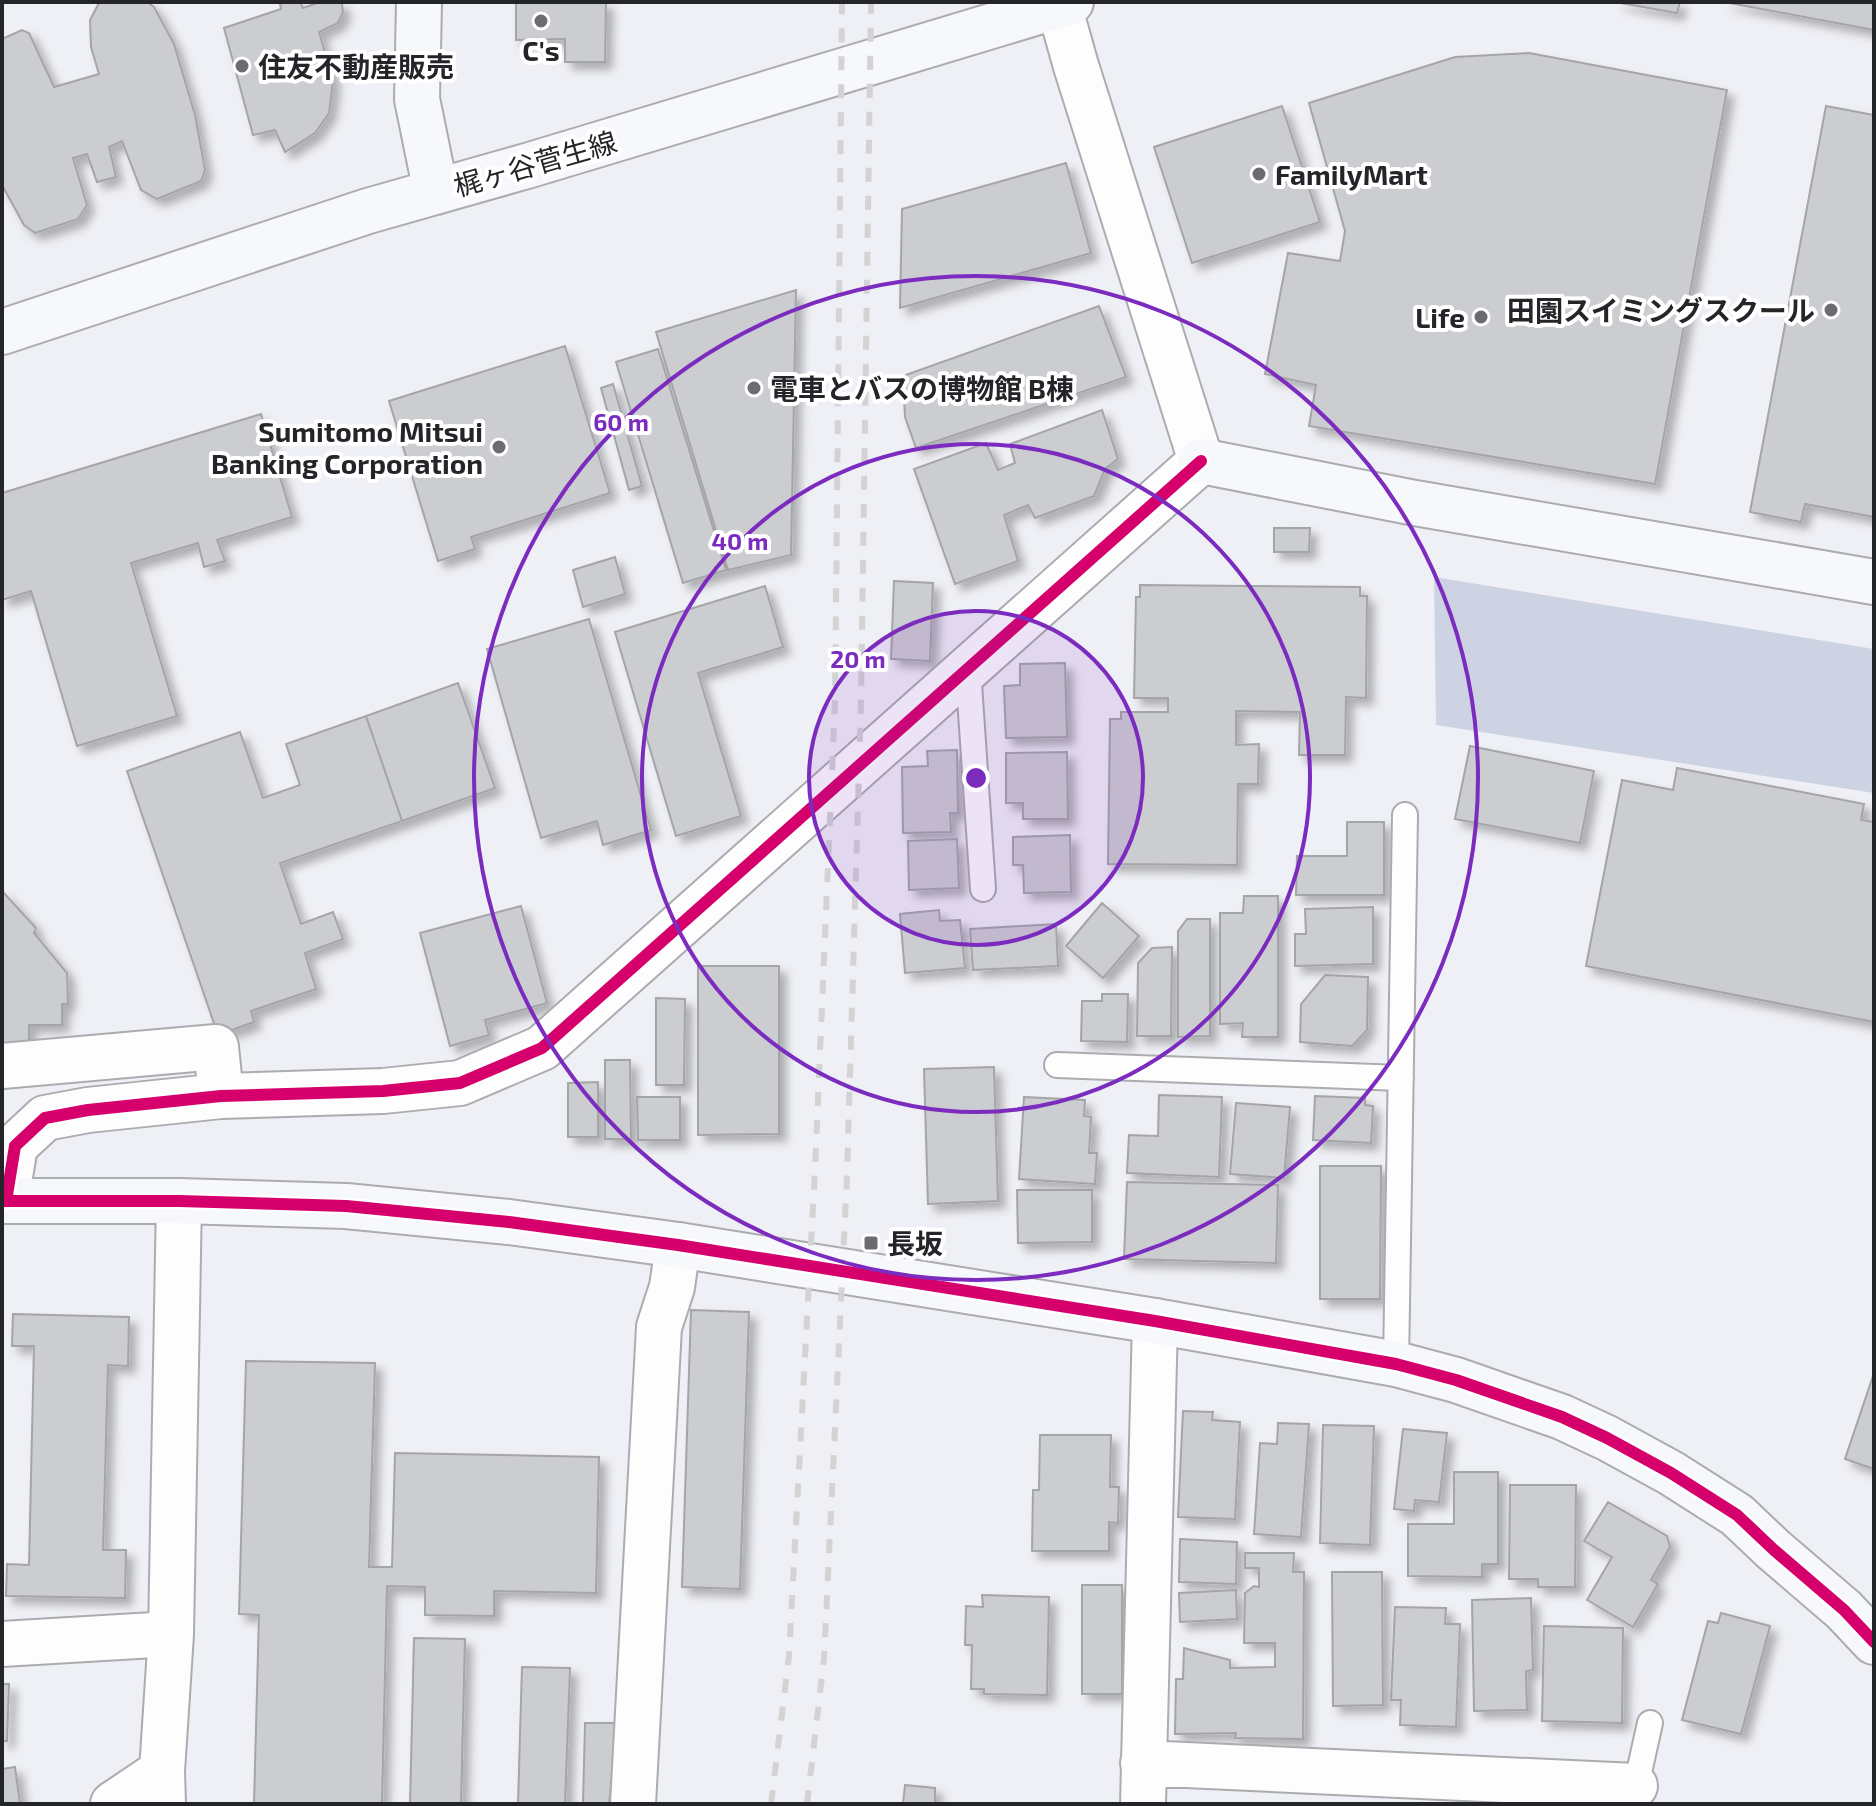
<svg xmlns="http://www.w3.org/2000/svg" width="1876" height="1806" viewBox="0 0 1876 1806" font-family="'Exo 2','Noto Sans JP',sans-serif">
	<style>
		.green { fill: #ced3e4 }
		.building { fill: #cccdd1; stroke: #a4a5a9; stroke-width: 2; filter: url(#shadow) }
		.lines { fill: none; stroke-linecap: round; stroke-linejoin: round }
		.lane-casing { stroke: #abacaf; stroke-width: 28 }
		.street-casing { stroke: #abacaf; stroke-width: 48 }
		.secondary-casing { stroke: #abacaf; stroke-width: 48 }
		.lane { stroke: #fdfdfe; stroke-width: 24 }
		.street { stroke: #fdfdfe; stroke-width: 44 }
		.secondary { stroke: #f7f8fb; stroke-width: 44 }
		.rail { stroke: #d3d3d4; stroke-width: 6; stroke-dasharray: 14 14; stroke-linecap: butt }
		.cycleway-casing { stroke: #fff; stroke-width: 17 }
		.cycleway { stroke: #d6006c; stroke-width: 12 }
		.ring { fill: none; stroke: #7b2cbf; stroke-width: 4 }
		.poi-dot { fill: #6b6c70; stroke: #fff; stroke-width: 3 }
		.labels { text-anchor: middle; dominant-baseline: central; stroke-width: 8; stroke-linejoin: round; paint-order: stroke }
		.poi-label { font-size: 28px; font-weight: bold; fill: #242528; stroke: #fff; text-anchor: start }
		.street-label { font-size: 28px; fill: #242528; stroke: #fff }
		.centre { fill: #7b2cbf; stroke: #fff; stroke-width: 4 }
		.ring-label { font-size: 24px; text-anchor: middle; font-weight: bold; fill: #7b2cbf; stroke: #fff; stroke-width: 8; stroke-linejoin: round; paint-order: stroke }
	</style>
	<defs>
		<filter id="shadow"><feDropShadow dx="7" dy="7" stdDeviation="4" flood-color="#0004"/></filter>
	</defs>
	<rect width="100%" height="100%" fill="#eff0f5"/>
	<path class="green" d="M 1434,577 L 1874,649 L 1874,793 L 1436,725 Z"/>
	<path class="building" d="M 104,2 L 147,2 L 154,7 L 174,44 L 195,115 L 205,170 L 201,181 L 157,199 L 141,190 L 122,141 L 109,147 L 116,177 L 97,182 L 87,154 L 73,158 L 87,205 L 78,219 L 35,233 L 24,225 L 2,185 L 2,39 L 22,30 L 29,33 L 54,87 L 99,74 L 91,47 L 90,20 L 99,3 Z
		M 286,2 L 300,2 L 303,8 L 320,2 L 339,2 L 342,4 L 343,12 L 338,23 L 319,32 L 333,80 L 329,113 L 315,133 L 285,152 L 275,130 L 253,135 L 224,28 L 281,9 L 280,3 Z
		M 516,2 L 606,2 L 605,62 L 565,62 L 565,39 L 516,40 Z
		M 1615,2 L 1680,2 L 1677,13 Z
		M 1724,2 L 1874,2 L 1874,30 Z
		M 1529,53 L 1727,90 L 1655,484 L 1309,426 L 1316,385 L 1265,374 L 1288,253 L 1340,261 L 1345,231 L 1309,103 L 1455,57 Z
		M 1282,106 L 1320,222 L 1192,263 L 1154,147 Z
		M 1826,106 L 1874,115 L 1874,517 L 1805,504 L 1801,522 L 1750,512 Z
		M 1066,163 L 1091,253 L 900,308 L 902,209 Z
		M 796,290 L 791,555 L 728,570 L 656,332 Z
		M 1099,306 L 1126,377 L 916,448 L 905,417 L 903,376 Z
		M 565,346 L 610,493 L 471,537 L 475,549 L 438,561 L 389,401 Z
		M 658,349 L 726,570 L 683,583 L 616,362 Z
		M 613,384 L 642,486 L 629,490 L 601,388 Z
		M 1102,410 L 1118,459 L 1105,469 L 1094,496 L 1035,518 L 1028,505 L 1004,515 L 1018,561 L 955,584 L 914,469 L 986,443 L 998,470 L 1015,463 L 1010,444 Z
		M 261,414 L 292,517 L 217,540 L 225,561 L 204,567 L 198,543 L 131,563 L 177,716 L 77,746 L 31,591 L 2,600 L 2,493 Z
		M 1274,528 L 1310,528 L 1309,552 L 1274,552 Z
		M 615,557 L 625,594 L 583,607 L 573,570 Z
		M 894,581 L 933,583 L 930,661 L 891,659 Z
		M 1140,585 L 1360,587 L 1360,596 L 1367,596 L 1366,698 L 1346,697 L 1345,755 L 1299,755 L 1300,712 L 1236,711 L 1236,745 L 1259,744 L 1258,784 L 1238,784 L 1237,865 L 1108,864 L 1110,719 L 1121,719 L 1121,712 L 1168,712 L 1168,698 L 1134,698 L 1136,597 L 1140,597 Z
		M 765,586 L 783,647 L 698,673 L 741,816 L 676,836 L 615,632 Z
		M 589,619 L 651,830 L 603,845 L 597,821 L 541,838 L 487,649 Z
		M 1065,663 L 1067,737 L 1006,738 L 1004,686 L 1020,685 L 1020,664 Z
		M 458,683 L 495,788 L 402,821 L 366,716 Z
		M 366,716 L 402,821 L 280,863 L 301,924 L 333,912 L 343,939 L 305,953 L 316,989 L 251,1011 L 254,1022 L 218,1035 L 127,771 L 240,732 L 263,798 L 300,785 L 286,744 Z
		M 1470,746 L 1594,771 L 1580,843 L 1455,819 Z
		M 957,750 L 958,813 L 950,813 L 951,832 L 903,833 L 902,767 L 928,766 L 927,751 Z
		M 1067,752 L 1068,819 L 1023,819 L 1023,803 L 1006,803 L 1006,753 Z
		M 1677,768 L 1864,804 L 1861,820 L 1874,822 L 1874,1022 L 1586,966 L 1622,780 L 1673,790 Z
		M 1347,822 L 1384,822 L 1384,895 L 1296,895 L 1297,856 L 1347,856 Z
		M 1070,835 L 1071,892 L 1024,893 L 1023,865 L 1013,865 L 1013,837 Z
		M 957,839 L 959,888 L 909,890 L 908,841 Z
		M 2,891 L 36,928 L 34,933 L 67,973 L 68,1004 L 62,1004 L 62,1025 L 29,1025 L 29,1045 L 2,1045 Z
		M 1244,896 L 1278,896 L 1278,1037 L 1242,1037 L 1243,1023 L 1220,1024 L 1220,913 L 1243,913 Z
		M 1102,903 L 1139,936 L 1103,978 L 1066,946 Z
		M 521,906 L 547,1003 L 485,1020 L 489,1035 L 450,1046 L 420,933 Z
		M 1373,907 L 1373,964 L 1295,966 L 1295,934 L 1306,934 L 1305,909 Z
		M 939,910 L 940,921 L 960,920 L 965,968 L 905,973 L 900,914 Z
		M 1187,919 L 1210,919 L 1210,1036 L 1178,1037 L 1178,931 Z
		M 1056,924 L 1058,966 L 973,970 L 970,929 Z
		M 1172,947 L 1171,1036 L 1137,1036 L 1138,963 L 1152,948 Z
		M 698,966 L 779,966 L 779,1134 L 698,1135 Z
		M 1325,975 L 1368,977 L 1367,1030 L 1352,1046 L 1300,1042 L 1301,1004 Z
		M 1102,994 L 1128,994 L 1127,1042 L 1081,1041 L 1082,1001 L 1102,1001 Z
		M 656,998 L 685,999 L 684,1085 L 656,1085 Z
		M 605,1060 L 630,1060 L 631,1139 L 605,1139 Z
		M 994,1067 L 998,1201 L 928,1204 L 924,1069 Z
		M 598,1082 L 598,1137 L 568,1137 L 568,1083 Z
		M 1159,1095 L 1222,1097 L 1219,1177 L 1127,1173 L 1129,1135 L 1158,1136 Z
		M 1315,1096 L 1365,1098 L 1365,1105 L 1373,1106 L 1371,1143 L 1313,1140 Z
		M 637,1097 L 680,1097 L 680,1140 L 638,1140 Z
		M 1024,1097 L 1085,1100 L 1084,1116 L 1091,1117 L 1089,1153 L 1097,1153 L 1095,1184 L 1019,1179 Z
		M 1236,1103 L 1290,1107 L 1284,1178 L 1230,1174 Z
		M 1320,1166 L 1381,1166 L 1380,1299 L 1320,1299 Z
		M 1127,1182 L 1278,1185 L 1276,1263 L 1124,1259 Z
		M 1017,1190 L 1092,1190 L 1092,1242 L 1018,1243 Z
		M 691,1310 L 749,1312 L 740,1589 L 682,1587 Z
		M 13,1314 L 129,1317 L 128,1366 L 108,1365 L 103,1550 L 126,1550 L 125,1598 L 6,1596 L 7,1564 L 29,1565 L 34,1346 L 12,1346 Z
		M 246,1361 L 375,1363 L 369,1567 L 392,1567 L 395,1453 L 599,1457 L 596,1593 L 494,1591 L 494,1616 L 425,1615 L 425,1587 L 387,1586 L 382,1804 L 254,1804 L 259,1615 L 239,1614 Z
		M 1874,1373 L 1874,1469 L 1845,1459 Z
		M 1183,1411 L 1213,1412 L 1212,1420 L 1240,1422 L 1235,1519 L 1178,1517 Z
		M 1278,1423 L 1309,1424 L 1301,1537 L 1254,1534 L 1260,1443 L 1277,1444 Z
		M 1323,1425 L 1374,1426 L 1370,1545 L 1320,1543 Z
		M 1403,1429 L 1447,1433 L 1439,1502 L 1415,1500 L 1414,1511 L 1394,1509 Z
		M 1040,1435 L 1111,1435 L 1110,1487 L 1119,1487 L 1118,1523 L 1109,1522 L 1109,1551 L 1032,1551 L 1033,1490 L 1039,1490 Z
		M 1454,1472 L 1498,1472 L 1498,1564 L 1482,1564 L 1482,1577 L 1408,1576 L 1408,1524 L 1454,1524 Z
		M 1510,1485 L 1576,1485 L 1575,1587 L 1538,1587 L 1538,1579 L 1509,1579 Z
		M 1608,1502 L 1667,1536 L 1670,1547 L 1651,1580 L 1658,1584 L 1633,1627 L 1587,1600 L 1612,1557 L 1584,1541 Z
		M 1180,1539 L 1237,1542 L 1236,1584 L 1179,1582 Z
		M 1245,1553 L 1294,1553 L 1293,1572 L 1304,1572 L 1303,1739 L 1235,1738 L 1236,1733 L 1175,1734 L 1176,1679 L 1183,1679 L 1184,1648 L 1230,1660 L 1230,1668 L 1275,1667 L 1275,1643 L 1244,1643 L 1245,1593 L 1254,1586 L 1259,1587 L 1259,1568 L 1245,1568 Z
		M 1332,1572 L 1382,1572 L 1383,1705 L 1333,1706 Z
		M 1082,1585 L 1122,1585 L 1122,1694 L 1082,1694 Z
		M 1236,1590 L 1237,1619 L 1180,1622 L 1179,1593 Z
		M 982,1595 L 1049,1597 L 1047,1695 L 984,1694 L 984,1689 L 971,1689 L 972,1645 L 965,1645 L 966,1606 L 983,1607 Z
		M 1531,1598 L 1533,1670 L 1526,1671 L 1527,1710 L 1474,1711 L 1472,1600 Z
		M 1395,1607 L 1446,1608 L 1445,1624 L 1460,1624 L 1456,1727 L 1400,1725 L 1401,1700 L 1391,1700 Z
		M 1721,1613 L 1770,1626 L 1741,1734 L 1682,1720 L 1708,1621 L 1718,1623 Z
		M 1544,1626 L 1623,1628 L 1622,1723 L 1542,1721 Z
		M 414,1638 L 465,1639 L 461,1804 L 410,1804 Z
		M 522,1667 L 570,1668 L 565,1804 L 518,1804 Z
		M 2,1684 L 9,1684 L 7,1741 L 2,1741 Z
		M 585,1723 L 618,1723 L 609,1804 L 583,1804 Z
		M 15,1767 L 20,1804 L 2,1804 L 2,1769 Z
		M 905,1785 L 935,1788 L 935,1804 L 903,1804 Z"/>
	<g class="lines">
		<defs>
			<path id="lane" d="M 968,669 L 983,889
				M 1057,1065 L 1401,1078
				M 1396,1364 L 1405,815
				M 1634,1795 L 1650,1723"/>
			<path id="street" d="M 2,1066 L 216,1047 L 221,1096
				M 6,1201 L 15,1146 L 45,1118 L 88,1110 L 221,1096 L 383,1091 L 460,1083 L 542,1048 L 1201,461 L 1076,66 L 1058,2
				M 2,1644 L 171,1634
				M 1143,1763 L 1635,1786
				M 113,1804 L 162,1771
				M 163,1804 L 162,1771 L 171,1634 L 179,1201
				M 633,1804 L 659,1327 L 672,1287 L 678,1245
				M 1143,1804 L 1155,1321"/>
			<path id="secondary" d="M 419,2 L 417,99 L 436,192
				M 2,332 L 368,211 L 530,165 L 1071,2
				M 1201,461 L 1415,503 L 1874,582
				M 2,1201 L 179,1201 L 346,1206 L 509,1222 L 678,1245 L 1155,1321 L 1396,1364 L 1456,1380 L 1562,1417 L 1607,1438 L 1671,1473 L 1737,1515 L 1774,1550 L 1844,1610 L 1874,1642"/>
		</defs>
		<use href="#lane" class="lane-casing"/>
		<use href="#street" class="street-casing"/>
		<use href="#secondary" class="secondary-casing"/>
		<use href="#lane" class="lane"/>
		<use href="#street" class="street"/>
		<use href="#secondary" class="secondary"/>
		<path class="rail" d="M 771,1804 L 789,1656 L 815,1169 L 835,703 L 842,2
			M 807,1804 L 824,1659 L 847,1176 L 861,702 L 871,2"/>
		<defs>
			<path id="cycleway" d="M 2,1201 L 179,1201 L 346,1206 L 509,1222 L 678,1245 L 1155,1321 L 1396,1364 L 1456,1380 L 1562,1417 L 1607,1438 L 1671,1473 L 1737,1515 L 1774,1550 L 1844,1610 L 1874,1642
				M 6,1201 L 15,1146 L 45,1118 L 88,1110 L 221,1096 L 383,1091 L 460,1083 L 542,1048 L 1201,461"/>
		</defs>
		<use href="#cycleway" class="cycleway-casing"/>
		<use href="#cycleway" class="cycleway"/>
	</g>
	<circle cx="976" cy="778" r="167" fill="#7b2cbf" fill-opacity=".12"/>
	<g class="ring">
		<circle cx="976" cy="778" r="167"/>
		<circle cx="976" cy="778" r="334"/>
		<circle cx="976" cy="778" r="502"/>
	</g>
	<g class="poi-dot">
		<circle cx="541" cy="21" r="8"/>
		<circle cx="242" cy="66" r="8"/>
		<circle cx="1259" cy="174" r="8"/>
		<circle cx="1831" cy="310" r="8"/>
		<circle cx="1481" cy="317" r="8"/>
		<circle cx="754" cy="388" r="8"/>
		<circle cx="499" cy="447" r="8"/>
		<rect x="863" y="1235" width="16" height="16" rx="4"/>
	</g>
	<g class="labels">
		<g class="poi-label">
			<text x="541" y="50" text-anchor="middle">C's</text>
			<text x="258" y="66">住友不動産販売</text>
			<text x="1275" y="174">FamilyMart</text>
			<text x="1815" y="310" text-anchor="end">田園スイミングスクール</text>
			<text x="1465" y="317" text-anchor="end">Life</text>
			<text x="770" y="388">電車とバスの博物館 B棟</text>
			<text x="483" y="431" text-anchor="end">Sumitomo Mitsui<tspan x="483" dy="32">Banking Corporation</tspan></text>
			<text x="887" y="1243">長坂</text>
		</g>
		<g class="street-label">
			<text transform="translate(535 163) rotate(-16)">梶ヶ谷菅生線</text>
		</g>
	</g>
	<circle cx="976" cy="778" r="12" class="centre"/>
	<g class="ring-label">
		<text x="621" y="431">60 m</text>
		<text x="740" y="550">40 m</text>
		<text x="858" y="668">20 m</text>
	</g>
	<rect width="1876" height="1806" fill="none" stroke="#242528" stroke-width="8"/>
</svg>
